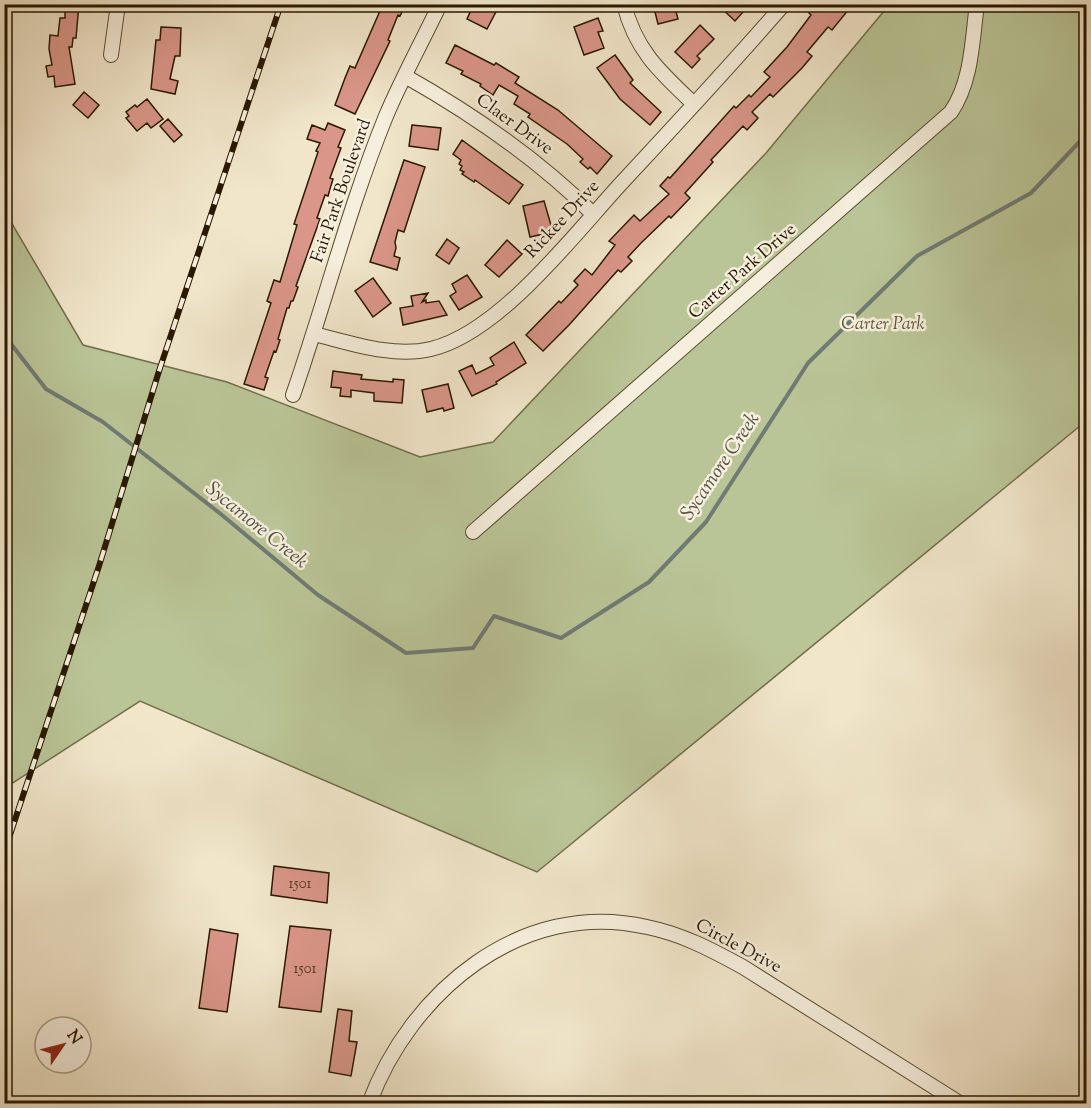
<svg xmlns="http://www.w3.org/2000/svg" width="1091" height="1108" viewBox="0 0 1091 1108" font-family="'Sorts Mill Goudy',serif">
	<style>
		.green { fill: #bac597; stroke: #726e4c; stroke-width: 1.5 }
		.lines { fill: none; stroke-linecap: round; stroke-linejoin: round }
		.stream { stroke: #707b74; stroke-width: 4 }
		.building { fill: #da9689; stroke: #291800; stroke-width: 1.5 }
		.minor-casing { stroke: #5b4c32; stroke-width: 16 }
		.minor { stroke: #f6efdd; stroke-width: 14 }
		.rail-casing { stroke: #291800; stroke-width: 6 }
		.rail { stroke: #f6efdd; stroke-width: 4; stroke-dasharray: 11; stroke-linecap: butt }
		.labels { text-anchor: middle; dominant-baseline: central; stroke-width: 5; stroke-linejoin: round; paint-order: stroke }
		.number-label { font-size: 15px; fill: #553822 }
		.street-label { font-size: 18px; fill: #291800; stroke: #f6efdd }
		.park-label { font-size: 18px; font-style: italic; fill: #5c5535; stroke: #f6efdd }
		.water-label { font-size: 20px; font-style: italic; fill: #535244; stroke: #f6efdd }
	</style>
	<rect width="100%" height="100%" fill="#f1e6ca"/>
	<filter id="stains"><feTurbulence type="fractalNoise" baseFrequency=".00333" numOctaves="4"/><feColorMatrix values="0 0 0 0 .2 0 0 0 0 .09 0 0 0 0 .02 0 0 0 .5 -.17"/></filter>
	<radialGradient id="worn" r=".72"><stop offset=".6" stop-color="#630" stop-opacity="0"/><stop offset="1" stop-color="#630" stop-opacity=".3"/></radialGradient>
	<path class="green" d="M 889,5 L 1086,5 L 1086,421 L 537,872 L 140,701 L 5,788 L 4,210 L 83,345 L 227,382 L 420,457 L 493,442 L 766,153 Z"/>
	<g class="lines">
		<path class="stream" d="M 4,335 L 46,389 L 103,422 L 222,515 L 318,595 L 406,653 L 473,648 L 494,616 L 561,638 L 649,582 L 706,522 L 808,363 L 917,256 L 1031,193 L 1086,135"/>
	</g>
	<path class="building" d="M 65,4 L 79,4 L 76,38 L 73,38 L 72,47 L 69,47 L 75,84 L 55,87 L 54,76 L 48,77 L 46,66 L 52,65 L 49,49 L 50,35 L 58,36 L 60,18 L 65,18 Z
		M 383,4 L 406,4 L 400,16 L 398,15 L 388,40 L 390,41 L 355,114 L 335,105 L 345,78 L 350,66 L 355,68 Z
		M 478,4 L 500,4 L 487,29 L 467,19 L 472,8 L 475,9 Z
		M 653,4 L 674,4 L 678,19 L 658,24 Z
		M 717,4 L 750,4 L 735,21 Z
		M 803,4 L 853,4 L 832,30 L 828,27 L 807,52 L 812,56 L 802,68 L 773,97 L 770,94 L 752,112 L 758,118 L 747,130 L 743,126 L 711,160 L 713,162 L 685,193 L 690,198 L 671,218 L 669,216 L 641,243 L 628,257 L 632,261 L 621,272 L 618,270 L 569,325 L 543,351 L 526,335 L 559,301 L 561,303 L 578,285 L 574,281 L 585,269 L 592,275 L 615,245 L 609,241 L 634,215 L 640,221 L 669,194 L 660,186 L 668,177 L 670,178 L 734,106 L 736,108 L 749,95 L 751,97 L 770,77 L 764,72 L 787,47 L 811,15 L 809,13 L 811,10 Z
		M 598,18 L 603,31 L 598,32 L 604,48 L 584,55 L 574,27 Z
		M 700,25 L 714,39 L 697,56 L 700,59 L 692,68 L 675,52 Z
		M 161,27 L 181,28 L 180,56 L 175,56 L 170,79 L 178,81 L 175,94 L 151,89 L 156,40 L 160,40 Z
		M 455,45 L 494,65 L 496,63 L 519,77 L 515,83 L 558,110 L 612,156 L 597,174 L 590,167 L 588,169 L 580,162 L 583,159 L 567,144 L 528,117 L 530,114 L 514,104 L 518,96 L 499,85 L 493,95 L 480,86 L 481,84 L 461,74 L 463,71 L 446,63 Z
		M 615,55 L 633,80 L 630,83 L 661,112 L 650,125 L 620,99 L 597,68 Z
		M 84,92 L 99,105 L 88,118 L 73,105 Z
		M 147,99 L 163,119 L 151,128 L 147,123 L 137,131 L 126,118 L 129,116 L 126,112 L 135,105 L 137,107 Z
		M 168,119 L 182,135 L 174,142 L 160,126 Z
		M 328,123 L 345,130 L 338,147 L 341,148 L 330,178 L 333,179 L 328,196 L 325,195 L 317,218 L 320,219 L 296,286 L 298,287 L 293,301 L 291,301 L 289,308 L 287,308 L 278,339 L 280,340 L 276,352 L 274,351 L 265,377 L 268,378 L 264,390 L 244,384 L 271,303 L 267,301 L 274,280 L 280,282 L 297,225 L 294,224 L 318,152 L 316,151 L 320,143 L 307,139 L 312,125 L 325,130 Z
		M 412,125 L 441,128 L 438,150 L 409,146 Z
		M 462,140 L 523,185 L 509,204 L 475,180 L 474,182 L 462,174 L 464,172 L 460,170 L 462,166 L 459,164 L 461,160 L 453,154 Z
		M 404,160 L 425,167 L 404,232 L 398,230 L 395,242 L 396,248 L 394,256 L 400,258 L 397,270 L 370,262 Z
		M 544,201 L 553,232 L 530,237 L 523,206 Z
		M 447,239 L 459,248 L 449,264 L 436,255 Z
		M 507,240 L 522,254 L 499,277 L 485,265 Z
		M 467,275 L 482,297 L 459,310 L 450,296 L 456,292 L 452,284 Z
		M 373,278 L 391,303 L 373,317 L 355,291 Z
		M 428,293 L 422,302 L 426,300 L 426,303 L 439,301 L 447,315 L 403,325 L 400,308 L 413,306 L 411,296 Z
		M 514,342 L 526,363 L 496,382 L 497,384 L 472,396 L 459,371 L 472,365 L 476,374 L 494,365 L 490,358 Z
		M 333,371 L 362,375 L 361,379 L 393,382 L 393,379 L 404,380 L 402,403 L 374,401 L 374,393 L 351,390 L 351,397 L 340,396 L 341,388 L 331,387 Z
		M 448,384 L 454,408 L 444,411 L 443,408 L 427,412 L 422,390 Z
		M 274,866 L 329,873 L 327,903 L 271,895 Z
		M 290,926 L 331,930 L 321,1012 L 279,1007 Z
		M 210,929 L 238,934 L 227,1012 L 199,1008 Z
		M 338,1009 L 352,1011 L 349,1041 L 357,1042 L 351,1076 L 329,1072 Z"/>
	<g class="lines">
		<defs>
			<path id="minor" d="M 624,4 C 635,50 661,73 694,104
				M 111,55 L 118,4
				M 405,76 C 474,115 537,158 593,214
				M 314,334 C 351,343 393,358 431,349 C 502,332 578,229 627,177 C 680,120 733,63 784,4
				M 293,395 C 325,303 349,207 386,116 C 402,78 422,42 440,4
				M 473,532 L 951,112 C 972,81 972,41 977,4
				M 369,1104 C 410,992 522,898 647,927 C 682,934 712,950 743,967 L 961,1104"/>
		</defs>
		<use href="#minor" class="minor-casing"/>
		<use href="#minor" class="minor"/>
		<defs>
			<path id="rail" d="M 4,853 L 99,566 L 159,371 L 281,4"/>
		</defs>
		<use href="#rail" class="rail-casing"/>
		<use href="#rail" class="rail"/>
	</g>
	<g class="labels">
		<g class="number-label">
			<text x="300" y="884">1501</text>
			<text x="305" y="969">1501</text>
		</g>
		<g class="street-label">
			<text transform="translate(514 125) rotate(36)">Claer Drive</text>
			<text transform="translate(342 191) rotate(-71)">Fair Park Boulevard</text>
			<text transform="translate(563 220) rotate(-47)">Rickee Drive</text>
			<text transform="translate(743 272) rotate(-41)">Carter Park Drive</text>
			<text transform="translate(738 947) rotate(28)">Circle Drive</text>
		</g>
		<g class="park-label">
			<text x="883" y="325">Carter Park</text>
		</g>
		<g class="water-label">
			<text transform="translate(721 467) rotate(-56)">Sycamore Creek</text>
			<text transform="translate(256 526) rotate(39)">Sycamore Creek</text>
		</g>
	</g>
	<rect width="1091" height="1108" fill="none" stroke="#f1e6ca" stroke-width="24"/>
	<rect x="6" y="6" width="1079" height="1096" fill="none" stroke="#291800" stroke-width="3"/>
	<rect x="12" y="12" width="1067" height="1084" fill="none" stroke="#291800" stroke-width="1.5"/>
	<g transform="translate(63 1045) rotate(55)"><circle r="28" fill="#f6efdd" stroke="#a49985" stroke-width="1.5"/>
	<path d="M0-4.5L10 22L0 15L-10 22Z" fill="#8f2418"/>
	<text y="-9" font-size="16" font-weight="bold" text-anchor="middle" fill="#291800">N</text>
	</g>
	<rect width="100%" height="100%" filter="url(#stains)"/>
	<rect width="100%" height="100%" fill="url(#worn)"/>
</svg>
